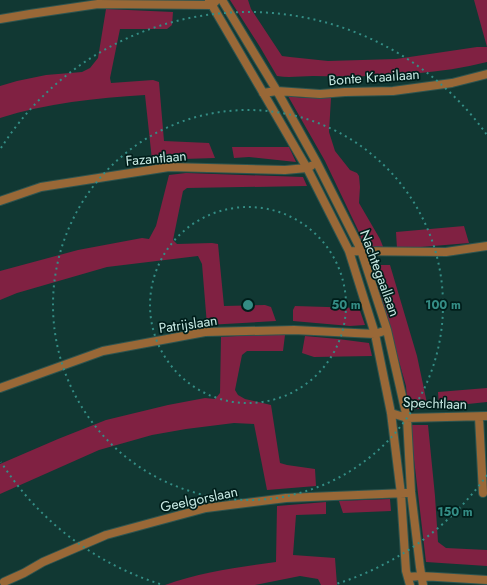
<svg xmlns="http://www.w3.org/2000/svg" width="487" height="585" viewBox="0 0 487 585" font-family="Jost,sans-serif">
	<style>
		.green { fill: #802142 }
		.lines { fill: none; stroke-linecap: round; stroke-linejoin: round }
		.street-casing { stroke: #2e544f; stroke-width: 10 }
		.street { stroke: #996837; stroke-width: 8 }
		.ring { fill: none; stroke: #348d85; stroke-width: 2; stroke-dasharray: 2 4 }
		.labels { text-anchor: middle; dominant-baseline: central; stroke-width: 3.5; stroke-linejoin: round; paint-order: stroke }
		.street-label { font-size: 14px; fill: #c7e9e3; stroke: #001e1b }
		.centre { fill: #348d85; stroke: #001e1b; stroke-width: 2 }
		.ring-label { font-size: 12px; text-anchor: middle; font-weight: bold; fill: #348d85; stroke: #001e1b; stroke-width: 3.5; stroke-linejoin: round; paint-order: stroke }
	</style>
	<rect width="100%" height="100%" fill="#113833"/>
	<path class="green" d="M 230,0 L 248,0 L 251,9 L 282,56 L 290,57 L 328,61 L 396,59 L 477,47 L 487,47 L 474,0 L 487,0 L 487,62 C 431,76 371,77 313,76 C 301,76 289,78 277,76 L 260,47 Z
		M 106,9 L 173,12 L 172,25 L 167,29 L 120,29 L 110,78 L 111,83 L 153,80 L 159,82 L 164,141 L 209,143 L 215,158 L 152,160 L 145,95 C 96,98 47,103 0,118 L 0,86 L 17,81 L 46,75 L 82,72 L 90,68 L 98,58 Z
		M 288,96 L 304,98 L 331,98 L 329,132 L 335,151 L 350,170 L 357,173 L 359,176 L 360,187 L 359,203 L 380,239 L 384,249 L 376,248 L 364,245 L 358,230 L 325,161 Z
		M 232,147 L 289,147 L 296,162 L 249,157 L 234,158 Z
		M 186,173 L 303,177 L 307,186 L 187,188 L 183,191 L 173,240 L 177,244 L 212,243 L 218,244 L 224,306 L 265,305 L 271,307 L 276,321 L 207,325 L 202,264 L 198,256 L 107,267 L 17,293 L 0,300 L 0,271 L 78,250 L 142,238 L 149,239 L 156,226 L 169,175 Z
		M 464,226 L 469,243 L 397,249 L 396,232 Z
		M 378,265 L 390,265 L 417,356 L 428,408 L 408,410 L 406,386 L 374,274 Z
		M 295,306 L 359,308 L 365,325 L 350,326 L 293,321 L 293,310 Z
		M 267,334 L 285,335 L 283,351 L 247,351 L 242,355 L 235,390 L 238,395 L 245,399 L 271,405 L 280,463 L 287,465 L 315,469 L 316,486 L 267,490 L 254,424 L 234,423 L 186,429 L 152,435 L 99,450 L 0,494 L 0,464 L 58,439 L 106,420 L 168,405 L 205,398 L 215,399 L 220,393 L 221,337 Z
		M 305,336 L 338,339 L 369,343 L 372,356 L 314,357 L 302,353 Z
		M 487,388 L 487,402 L 439,407 L 438,392 Z
		M 410,425 L 428,425 L 435,496 L 438,542 L 446,548 L 487,550 L 487,566 L 426,562 Z
		M 390,499 L 391,511 L 343,513 L 339,501 Z
		M 326,502 L 326,514 L 296,515 L 293,555 L 335,558 L 337,585 L 321,585 L 318,579 L 300,576 L 255,585 L 165,585 C 201,572 239,567 276,562 L 277,506 Z"/>
	<g class="lines">
		<defs>
			<path id="street" d="M 209,0 L 307,168 L 349,251 L 375,334 L 391,413 L 401,494 L 406,571 L 410,585
				M 222,0 L 277,91 L 317,163 L 361,250 L 387,330 L 407,418 L 411,492 L 420,567 L 423,585
				M 0,19 L 30,14 L 98,4 L 212,5 L 215,2
				M 263,93 L 277,91 L 320,94 L 345,92 L 393,91 L 452,83 L 487,74
				M 0,201 L 41,187 L 169,167 L 285,170 L 307,168 L 311,166
				M 349,251 L 446,252 L 487,246
				M 0,388 L 103,351 L 205,332 L 294,330 L 375,334 L 387,330
				M 391,413 L 407,418 L 487,416
				M 479,417 L 483,493
				M 408,577 L 421,576 L 487,580
				M 4,582 L 24,573 L 43,562 L 106,535 L 206,508 L 286,498 L 406,493"/>
		</defs>
		<use href="#street" class="street-casing"/>
		<use href="#street" class="street"/>
	</g>
	<g class="ring">
		<circle cx="248" cy="305" r="98"/>
		<circle cx="248" cy="305" r="195"/>
		<path d="M487 475A293 293 0 0 1 336 584M160 584A293 293 0 0 1 1 462M1 148A293 293 0 0 1 487 135"/>
	</g>
	<g class="labels">
		<g class="street-label">
			<text transform="translate(374 77) rotate(-4)">Bonte Kraailaan</text>
			<text transform="translate(156 158) rotate(-5)">Fazantlaan</text>
			<text transform="translate(380 273) rotate(70)">Nachtegaallaan</text>
			<text transform="translate(188 324) rotate(-8)">Patrijslaan</text>
			<text transform="translate(435 403) rotate(2)">Spechtlaan</text>
			<text transform="translate(199 499) rotate(-12)">Geelgorslaan</text>
		</g>
	</g>
	<circle cx="248" cy="305" r="6" class="centre"/>
	<g class="ring-label">
		<text x="346" y="309">50 m</text>
		<text x="443" y="309">100 m</text>
		<text x="455" y="516">150 m</text>
	</g>
</svg>
